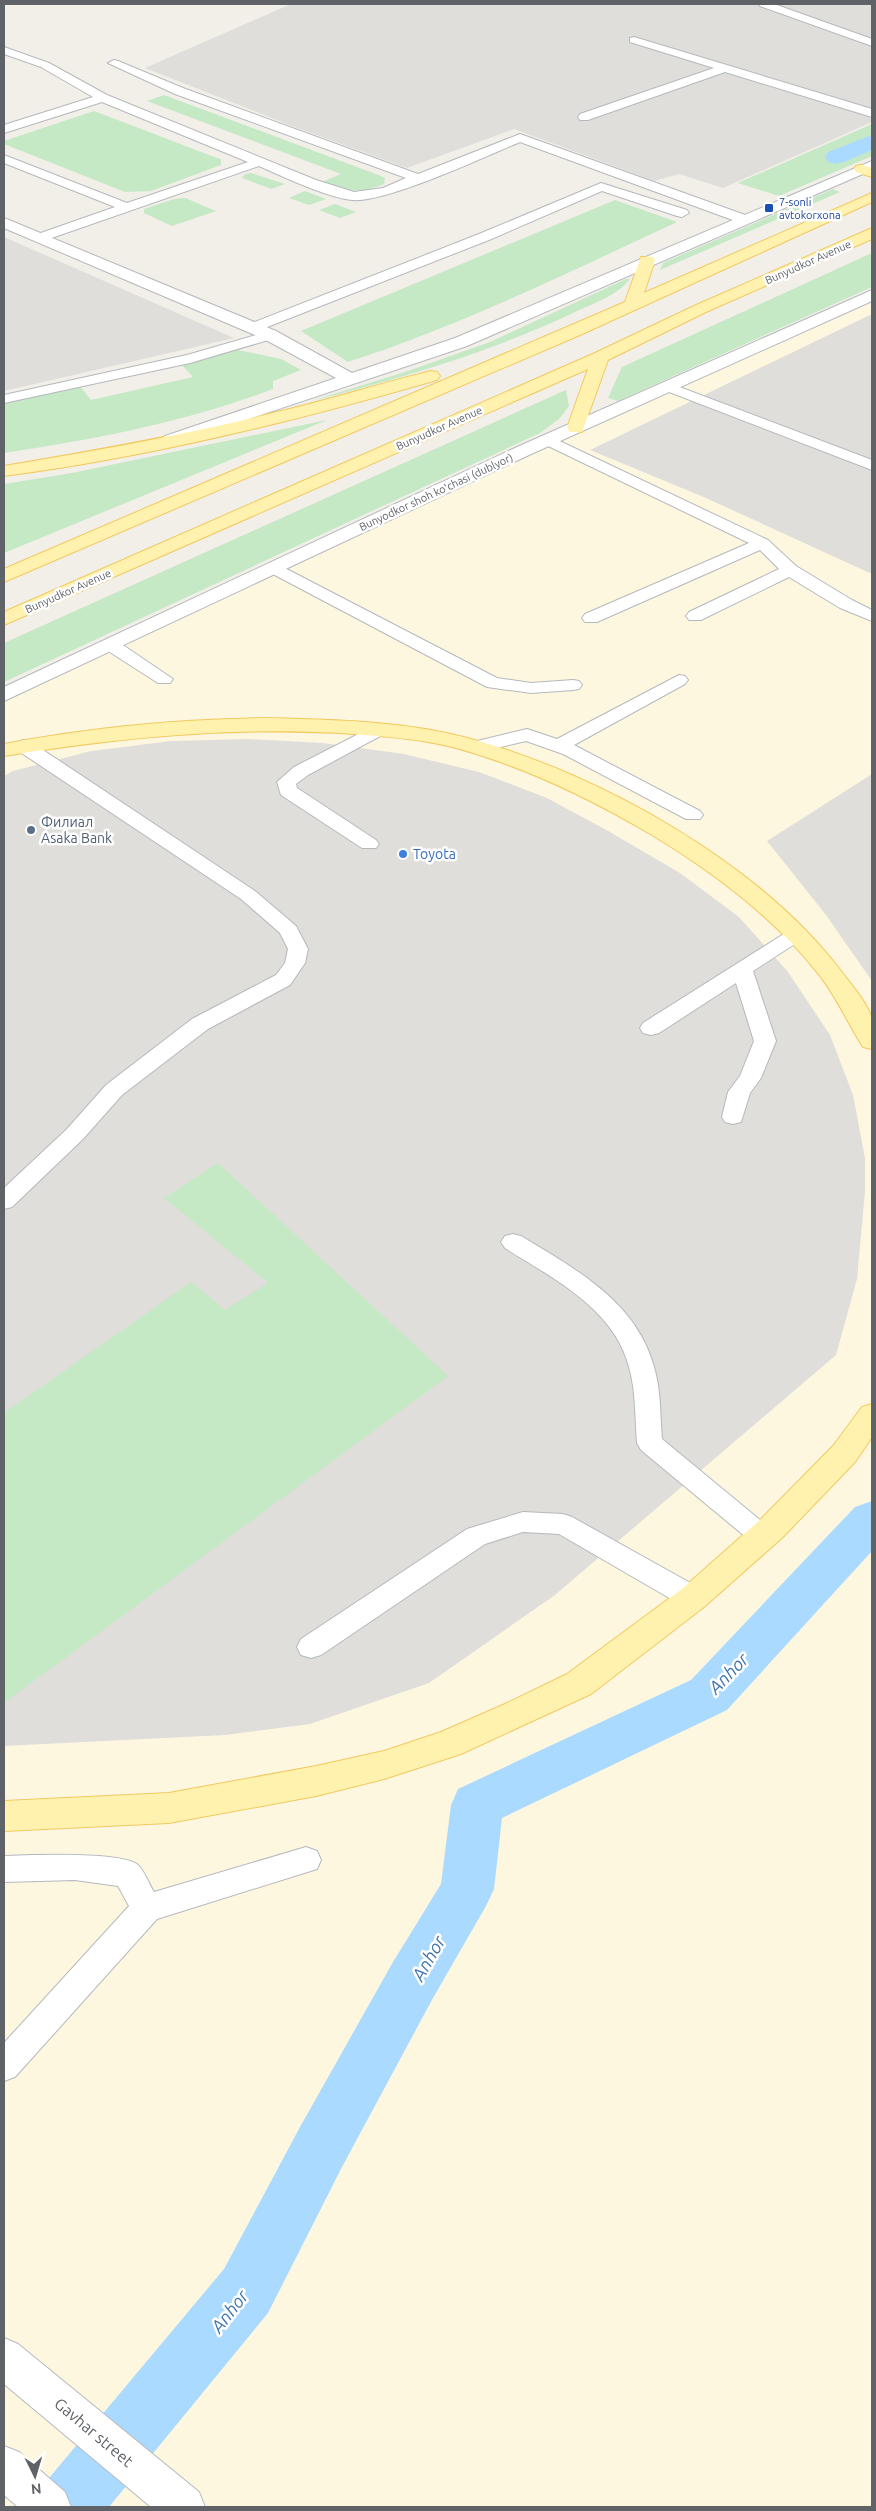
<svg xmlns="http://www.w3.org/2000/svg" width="876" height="2511" viewBox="0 0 876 2511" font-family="Ubuntu,sans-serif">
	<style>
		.commercial { fill: #fef7e0 }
		.industrial { fill: #e0deda }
		.green { fill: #c5e8c5 }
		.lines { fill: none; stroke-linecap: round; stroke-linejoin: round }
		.canal { fill: #aadaff; fill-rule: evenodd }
		.service-casing { stroke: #b5b8bc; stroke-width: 2 }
		.tertiary-casing { stroke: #b5b8bc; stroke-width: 2 }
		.secondary-casing { stroke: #b6babf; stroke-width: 2 }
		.primary-casing { stroke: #f2c960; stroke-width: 2 }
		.service { fill: #fff; fill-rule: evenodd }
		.tertiary { fill: #fff; fill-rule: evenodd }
		.secondary { fill: #fff; fill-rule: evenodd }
		.primary { fill: #fff2af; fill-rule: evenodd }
		.transit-dot { fill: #1a4fb4; stroke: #fff; stroke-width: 2 }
		.service-dot { fill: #5c6f8a; stroke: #fff; stroke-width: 2 }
		.shop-dot { fill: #3f7fe0; stroke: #fff; stroke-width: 2 }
		.labels { text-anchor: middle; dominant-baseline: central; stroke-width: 5; stroke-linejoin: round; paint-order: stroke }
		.far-transit-label { font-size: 11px; fill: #164399; stroke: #fff; text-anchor: start }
		.far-street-label { font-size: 11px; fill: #5f6368; stroke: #fff }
		.service-label { font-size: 14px; fill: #4e5e75; stroke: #fff; text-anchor: start }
		.shop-label { font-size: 14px; fill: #366cbe; stroke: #fff; text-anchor: start }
		.near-street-label { font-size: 16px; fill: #5f6368; stroke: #fff }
		.near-water-label { font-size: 18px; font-style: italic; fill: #4174aa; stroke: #fff }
	</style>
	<rect width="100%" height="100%" fill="#f1efe8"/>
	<path class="commercial" d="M 872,295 L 872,2507 L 4,2507 L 4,695 L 549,441 Z"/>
	<path class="industrial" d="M 291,4 L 872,4 L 872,122 L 723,188 L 679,174 L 654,181 L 514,129 L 407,168 L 292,126 L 145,68 Z
		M 4,237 L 234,338 L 4,391 Z
		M 872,314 L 872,574 L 706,498 L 590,450 Z
		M 247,739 L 323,743 L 404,754 L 479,772 L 547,798 L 610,832 L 680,873 L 739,917 L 788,972 L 830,1035 L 853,1095 L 865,1158 L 865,1192 L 857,1279 L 836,1355 L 555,1595 L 429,1683 L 310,1724 L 225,1735 L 4,1746 L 4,776 L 13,771 L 91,751 L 171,741 Z
		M 872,774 L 872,981 L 826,915 L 767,841 Z"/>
	<path class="green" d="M 164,95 L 381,176 L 385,178 L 384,184 C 358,194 347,192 322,182 L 341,174 L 147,101 Z
		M 94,111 L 217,158 L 221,159 L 221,165 L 151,191 L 125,192 L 4,144 L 4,141 Z
		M 872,124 L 872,156 L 779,196 L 738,183 Z
		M 251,173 L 285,184 L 271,189 L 242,178 L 245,174 Z
		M 833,189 L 840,192 L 660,270 L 663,263 Z
		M 305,191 L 326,199 L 309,205 L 289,198 Z
		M 185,198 L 216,211 L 172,226 L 144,213 L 144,209 L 174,199 Z
		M 615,200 L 677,222 C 569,272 462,325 348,362 L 301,331 Z
		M 335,204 L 356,212 L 340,218 L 319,210 Z
		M 872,253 L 872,287 L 618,401 L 608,398 L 622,367 Z
		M 626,279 L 630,279 C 617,296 594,303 575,312 C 491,352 401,379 311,401 L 405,372 L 490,342 Z
		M 238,350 L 281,359 L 301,370 L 273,381 L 273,389 C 185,422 96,439 4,453 L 4,401 L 79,385 L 91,400 L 193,377 L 181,364 Z
		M 566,390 L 569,406 L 559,419 L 540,433 L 4,682 L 4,643 Z
		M 327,420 L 4,553 L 4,484 L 72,473 Z
		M 218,1163 L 448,1376 L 4,1703 L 4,1413 L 191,1282 L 225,1310 L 268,1283 L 164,1198 Z"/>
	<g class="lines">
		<path class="canal" d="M 872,135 L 872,150 L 844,162 L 836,164 L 828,162 L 825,157 L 828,152 Z
			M 872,1501 L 872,1551 L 727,1710 L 502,1818 L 494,1889 L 486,1906 L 433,1998 L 342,2167 L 268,2313 L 109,2507 L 34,2507 L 44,2484 L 224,2269 L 300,2127 L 393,1962 L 441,1884 L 451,1805 L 458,1789 L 691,1680 L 855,1507 Z"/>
		<defs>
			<path id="service" d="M 759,4 L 774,4 L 872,39 L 872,46 L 760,6 Z
				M 634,37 L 872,109 L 872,117 L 725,72 L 588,120 L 580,120 L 578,117 L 580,114 L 714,68 L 630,42 L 630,38 Z
				M 4,47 L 49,63 L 107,95 L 316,180 L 354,192 L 383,188 L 406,178 L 175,94 L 108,63 L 114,60 L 118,61 L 183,88 L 418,174 L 520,134 L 748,216 L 750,219 L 743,223 L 738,222 L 520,142 C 484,157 386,203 352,200 C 326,197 284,177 259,166 L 40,242 L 35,241 L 33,238 L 35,235 L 115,207 L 4,163 L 4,155 L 127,203 L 248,162 L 102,102 L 4,133 L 4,125 L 93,97 L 41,67 L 4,54 Z
				M 601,183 L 687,210 L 689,213 L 682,217 L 677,216 L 602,191 L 489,240 L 257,331 L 247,331 L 245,328 L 247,325 L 479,234 Z
				M 270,331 L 275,332 L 277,335 L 275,338 L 190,363 L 4,403 L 4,395 L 187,355 Z
				M 669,383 L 872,460 L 872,470 L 664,390 L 662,387 Z
				M 549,436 L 768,540 L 796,566 L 852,600 L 872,610 L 872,621 L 840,608 L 789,577 L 701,620 L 689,620 L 686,616 L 689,612 L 779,569 L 760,550 L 597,622 L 585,622 L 582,618 L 585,614 L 749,543 L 544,444 L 541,441 Z
				M 275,563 L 497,678 L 531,683 L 573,680 L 579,681 L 582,685 L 579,689 L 573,690 L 531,693 L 487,687 L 269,572 L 267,568 L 269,564 Z
				M 111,640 L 117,641 L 173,679 L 170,683 L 158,683 L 105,649 L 102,645 L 105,641 Z
				M 679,675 L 685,676 L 688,680 L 685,684 L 574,745 L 700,811 L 703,815 L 700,819 L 686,819 L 563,754 L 526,741 L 476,753 L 469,751 L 467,747 L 469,743 L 527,729 L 557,739 Z
				M 378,724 L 384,726 L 387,730 L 384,734 L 308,775 L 296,784 L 297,788 L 376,840 L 379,844 L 376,848 L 362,848 L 281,795 L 277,782 L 294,767 Z
				M 24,740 L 31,742 L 255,891 L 296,926 L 308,949 L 305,963 L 290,985 L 208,1029 L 122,1095 L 83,1139 L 12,1207 L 4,1209 L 4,1188 L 67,1129 L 106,1085 L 192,1019 L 276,975 L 285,963 L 288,949 L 280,933 L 241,899 L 17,750 L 15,746 L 17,742 Z
				M 797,928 L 804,930 L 807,934 L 804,938 L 753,971 L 776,1041 L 761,1078 L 750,1093 L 741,1122 L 733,1124 L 725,1122 L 722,1117 L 728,1092 L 740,1076 L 754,1041 L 736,983 L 659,1033 L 651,1035 L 643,1033 L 640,1028 L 643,1023 L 790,930 Z
				M 513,1234 L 521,1236 C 575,1269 636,1301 654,1367 C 661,1390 660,1415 662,1439 L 771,1529 L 775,1536 L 771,1543 L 762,1547 L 753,1543 L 641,1450 L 637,1443 C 635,1418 636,1391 629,1367 C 614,1308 552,1278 505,1248 L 501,1242 L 505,1236 Z
				M 523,1512 L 563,1514 L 572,1517 L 703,1590 L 707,1598 L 703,1606 L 693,1609 L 683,1606 L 559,1534 L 523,1532 L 485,1544 L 321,1655 L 311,1658 L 301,1655 L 297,1647 L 301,1639 L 467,1529 Z
				M 306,1847 L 317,1851 L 321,1860 L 317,1869 L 157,1919 L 15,2077 L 4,2081 L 4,2043 L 129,1906 L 118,1886 L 75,1880 L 4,1882 L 4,1856 C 26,1855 124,1851 138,1865 C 145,1872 149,1884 154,1892 Z"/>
			<path id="tertiary" d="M 872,161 L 872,170 L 467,346 L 171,445 L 165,444 L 162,440 L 165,436 L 336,378 L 264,339 L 4,228 L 4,218 L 9,220 L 276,331 L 352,373 L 455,338 Z
				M 872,290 L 872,301 L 529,455 L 4,701 L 4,687 L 517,447 Z"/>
			<path id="secondary" d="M 4,2338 L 18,2344 L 199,2492 L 205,2507 L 151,2507 L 4,2384 Z
				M 4,2446 L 19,2452 L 65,2492 L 71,2507 L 18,2507 L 4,2495 Z"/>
			<path id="primary" d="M 861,165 L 872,168 L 872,177 L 856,172 L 854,169 L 856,166 Z
				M 872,193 L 872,202 L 580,335 L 4,582 L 4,569 L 625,302 L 641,257 L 653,257 L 655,260 L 644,293 Z
				M 872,228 L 872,239 L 706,312 L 608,360 L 582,432 L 570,432 L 567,428 L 588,369 L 4,625 L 4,612 L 595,353 L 694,306 Z
				M 431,371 L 437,372 L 440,376 L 437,380 C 295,421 150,457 4,476 L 4,466 C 94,451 184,435 273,413 C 326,401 378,384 431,371 Z
				M 268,718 C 336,720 406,721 471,739 C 600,774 760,864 841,971 C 850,983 869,1005 872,1019 C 874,1028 872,1040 872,1049 L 863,1047 C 847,1022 836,995 817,972 C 772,916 713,872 652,835 C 591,799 525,767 456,748 C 418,738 378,736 340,733 C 223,727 118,738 4,756 L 4,744 C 92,727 179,719 268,718 Z
				M 872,1404 L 872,1437 L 855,1462 L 783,1537 L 704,1607 L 591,1694 L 461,1754 L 384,1779 L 316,1796 L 169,1823 L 4,1831 L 4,1801 L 169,1793 L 316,1766 L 384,1751 L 441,1732 L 505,1704 L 567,1674 L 682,1589 L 761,1519 L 833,1446 L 862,1407 Z"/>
		</defs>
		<use href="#service" class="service-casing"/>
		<use href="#tertiary" class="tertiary-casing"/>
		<use href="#secondary" class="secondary-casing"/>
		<use href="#primary" class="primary-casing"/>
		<use href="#service" class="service"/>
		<use href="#tertiary" class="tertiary"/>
		<use href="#secondary" class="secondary"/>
		<use href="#primary" class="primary"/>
	</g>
	<rect class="transit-dot" x="764" y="203" width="10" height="10" rx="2.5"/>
	<circle class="service-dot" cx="31" cy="830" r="5"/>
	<circle class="shop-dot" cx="403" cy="854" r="5"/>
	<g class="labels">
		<g class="far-transit-label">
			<text x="779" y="202">7-sonli<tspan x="779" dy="13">avtokorxona</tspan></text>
		</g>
		<g class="far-street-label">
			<text transform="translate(808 262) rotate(-24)">Bunyudkor Avenue</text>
			<text transform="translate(439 428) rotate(-24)">Bunyudkor Avenue</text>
			<text transform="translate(436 492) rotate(-25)">Bunyodkor shoh koʻchasi (dublyor)</text>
			<text transform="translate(68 591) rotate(-24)">Bunyudkor Avenue</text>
		</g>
		<g class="service-label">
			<text x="41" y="822">Филиал<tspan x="41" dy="16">Asaka Bank</tspan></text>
		</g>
		<g class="shop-label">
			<text x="413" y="854">Toyota</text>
		</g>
		<g class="near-street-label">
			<text transform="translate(94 2432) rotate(40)">Gavhar street</text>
		</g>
		<g class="near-water-label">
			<text transform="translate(728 1673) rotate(-46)">Anhor</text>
			<text transform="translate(428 1958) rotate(-60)">Anhor</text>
			<text transform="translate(229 2311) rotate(-52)">Anhor</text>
		</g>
	</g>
	<rect width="876" height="2511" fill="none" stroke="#5f6368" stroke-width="10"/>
	<g transform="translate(35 2476) rotate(175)" stroke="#ffffff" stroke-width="4" paint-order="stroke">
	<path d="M0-4L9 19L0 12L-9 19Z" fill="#5f6368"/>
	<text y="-8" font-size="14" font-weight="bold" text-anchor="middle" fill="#5f6368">N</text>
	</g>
</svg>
